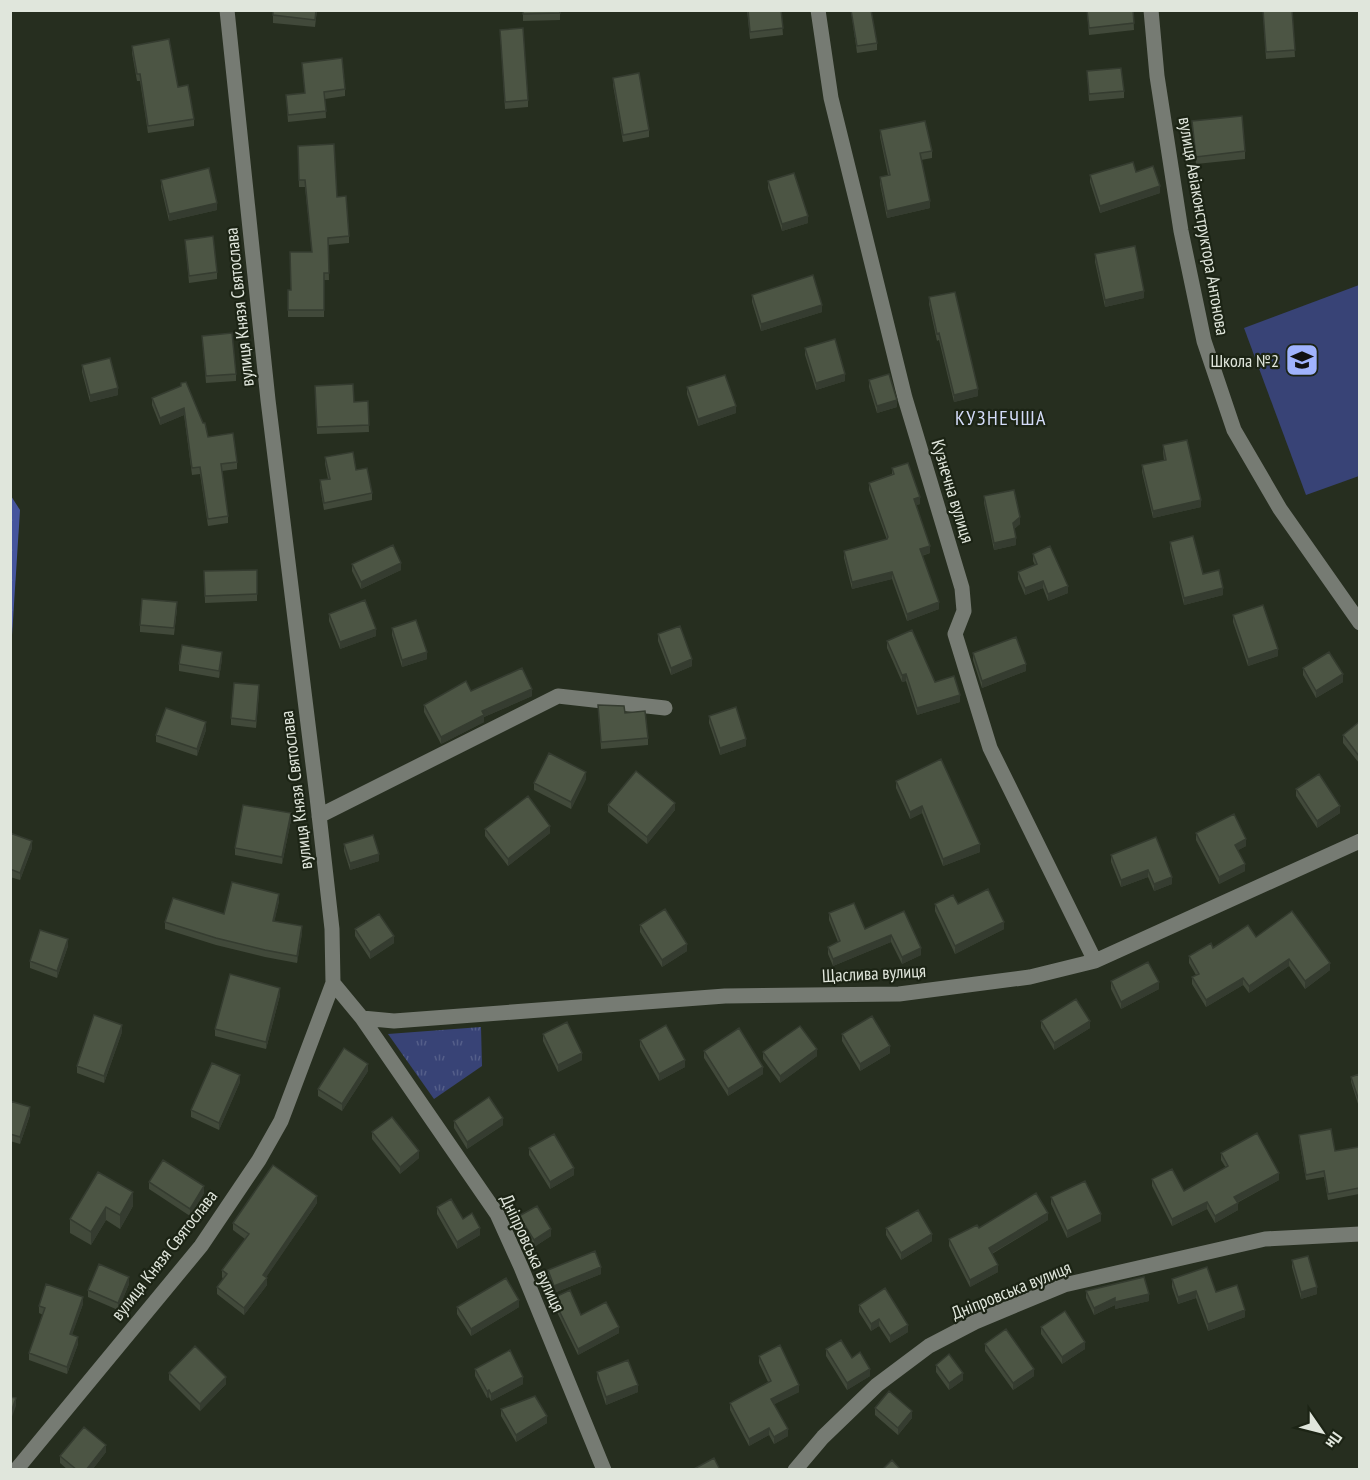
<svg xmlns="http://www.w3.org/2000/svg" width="1370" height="1480" viewBox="0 0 1370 1480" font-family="'PT Sans Narrow',sans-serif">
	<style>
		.forest { fill: url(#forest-firs) }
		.park { fill: url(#park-tufts) }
		.garden { fill: #384376 }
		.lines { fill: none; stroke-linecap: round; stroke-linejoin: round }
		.minor { stroke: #767b73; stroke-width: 15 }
		.wall { fill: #41493a }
		.shaded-wall { fill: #353c30 }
		.building { fill: #4c5544; stroke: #353c30; stroke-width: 1.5 }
		.labels { text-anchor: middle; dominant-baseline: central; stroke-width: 4.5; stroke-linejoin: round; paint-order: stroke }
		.street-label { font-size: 18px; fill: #e0e6dc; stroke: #1c2415 }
		.poi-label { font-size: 18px; fill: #e0e6dc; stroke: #1c2415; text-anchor: end }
		.neighbourhood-label { font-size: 20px; letter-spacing: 1.5px; fill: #d4dcf9; stroke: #1c2415 }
	</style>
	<defs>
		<pattern id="forest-firs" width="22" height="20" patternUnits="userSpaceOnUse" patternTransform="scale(1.5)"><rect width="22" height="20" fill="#45549d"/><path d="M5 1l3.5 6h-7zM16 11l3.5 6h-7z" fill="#606daa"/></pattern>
		<pattern id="park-tufts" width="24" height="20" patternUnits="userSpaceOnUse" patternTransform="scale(1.5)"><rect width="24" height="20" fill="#384376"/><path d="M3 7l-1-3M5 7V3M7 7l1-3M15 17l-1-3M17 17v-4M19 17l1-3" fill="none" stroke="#545e89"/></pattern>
	</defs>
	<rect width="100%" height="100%" fill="#262e1f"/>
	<path class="forest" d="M 11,496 L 20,510 L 11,651 L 10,496 Z"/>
	<path class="park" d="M 481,1027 L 482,1066 L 434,1099 L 388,1034 Z"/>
	<path class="garden" d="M 1359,285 L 1359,476 L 1306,495 L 1244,328 Z"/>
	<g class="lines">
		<path class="minor" d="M 818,10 L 831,98 L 905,398 L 962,588 L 964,611 L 955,634 L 990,748 L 1095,961
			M 1151,10 L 1157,76 L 1181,231 L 1204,341 L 1234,430 L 1280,509 L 1360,623
			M 319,816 L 558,696 L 665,708
			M 333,983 L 362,1018 L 497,1214 L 521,1267 L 604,1470
			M 362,1018 L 394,1021 L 725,996 L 899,994 L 1030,977 L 1095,961 L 1360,841
			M 16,1470 L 201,1246 L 259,1160 L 281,1121 L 333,983 L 332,929 L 317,797 L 268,400 L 227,10
			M 795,1470 L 823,1437 L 877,1385 L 929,1346 L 975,1322 L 1064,1285 L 1265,1239 L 1360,1234"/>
	</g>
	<path class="wall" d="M 273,10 L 317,10 L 315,27 L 273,23 Z
		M 523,10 L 560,10 L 560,20 L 523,21 Z
		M 747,10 L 781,10 L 783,35 L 750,39 Z
		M 851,10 L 877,43 L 877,50 L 857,53 Z
		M 1087,10 L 1133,10 L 1134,30 L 1089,35 Z
		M 1263,10 L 1292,10 L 1295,57 L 1266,59 Z
		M 500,30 L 528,100 L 528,107 L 505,109 Z
		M 132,46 L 178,87 L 194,119 L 194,126 L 148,133 L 140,81 L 137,81 L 132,53 Z
		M 302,63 L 345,89 L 345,96 L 325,99 L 326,118 L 288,122 L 286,95 L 305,93 Z
		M 1087,71 L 1124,91 L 1124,98 L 1089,101 Z
		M 613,78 L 649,130 L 649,137 L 623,142 L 613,85 Z
		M 1192,121 L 1245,151 L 1245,159 L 1196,164 Z
		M 880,130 L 932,151 L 932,158 L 921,160 L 930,208 L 887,218 L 880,184 L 880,177 L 888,175 L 880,137 Z
		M 298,153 L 337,197 L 349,236 L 349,243 L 328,245 L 329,280 L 324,280 L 324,317 L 288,317 L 288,290 L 291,290 L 312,252 L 305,187 L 299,187 Z
		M 1136,172 L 1160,193 L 1100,213 L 1090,182 L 1090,175 Z
		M 161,180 L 217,210 L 169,221 L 161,187 Z
		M 768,181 L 808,223 L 782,231 L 768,188 Z
		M 185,240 L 217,272 L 217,279 L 189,283 Z
		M 1095,254 L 1144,298 L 1105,307 L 1095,262 Z
		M 752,295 L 822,312 L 761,331 L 752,302 Z
		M 929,297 L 978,396 L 954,402 L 939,340 L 937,341 L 929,304 Z
		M 202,336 L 236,374 L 236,381 L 206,383 Z
		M 805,348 L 845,381 L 816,390 L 805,355 Z
		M 82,365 L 118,395 L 90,402 L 82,372 Z
		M 869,380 L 897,407 L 877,413 L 869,387 Z
		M 181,387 L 208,437 L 237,462 L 237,469 L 222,471 L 228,516 L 228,523 L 208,526 L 200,474 L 192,475 L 184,415 L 160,425 L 152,405 L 152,398 Z
		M 687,387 L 736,413 L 698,426 L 687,394 Z
		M 315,393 L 354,402 L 368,401 L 369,432 L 317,434 Z
		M 1163,445 L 1201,507 L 1153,518 L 1142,472 L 1142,465 L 1164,460 L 1163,452 Z
		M 325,457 L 372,493 L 372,500 L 324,510 L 320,487 L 320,480 L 328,479 L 325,464 Z
		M 892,468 L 920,504 L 916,505 L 930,553 L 922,556 L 939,609 L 907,621 L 892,579 L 852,589 L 844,558 L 844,551 L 887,540 L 869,490 L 869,483 L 892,474 Z
		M 984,496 L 1020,524 L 1014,529 L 1016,545 L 994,550 L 984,503 Z
		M 1170,542 L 1203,574 L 1223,595 L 1184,605 L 1170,549 Z
		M 1033,554 L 1068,593 L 1048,601 L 1043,588 L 1025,595 L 1018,579 L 1018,572 L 1035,565 L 1033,561 Z
		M 352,564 L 401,570 L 361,589 L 352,571 Z
		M 257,570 L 257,601 L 205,603 L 204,571 Z
		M 177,609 L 174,635 L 140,632 L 140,625 Z
		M 329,614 L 376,636 L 340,649 L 329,621 Z
		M 1233,615 L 1278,656 L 1248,666 L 1233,622 Z
		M 392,628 L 427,659 L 402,667 L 392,635 Z
		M 658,634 L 692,666 L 671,675 L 658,641 Z
		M 887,641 L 935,682 L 960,702 L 917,715 L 906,681 L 902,682 L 887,648 Z
		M 973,653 L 1026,671 L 982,688 L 973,660 Z
		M 222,659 L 219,678 L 179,671 L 179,664 Z
		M 1303,668 L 1343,682 L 1316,698 L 1303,675 Z
		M 471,691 L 532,696 L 484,717 L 484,722 L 441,744 L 424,712 L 424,705 Z
		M 259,692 L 256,728 L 231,725 L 231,718 Z
		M 598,705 L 625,713 L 648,738 L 648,745 L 601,749 Z
		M 709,716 L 746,746 L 720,755 L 709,723 Z
		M 1359,722 L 1359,763 L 1343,743 L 1343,735 Z
		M 206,730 L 197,756 L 156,742 L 156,735 Z
		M 586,779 L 571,809 L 534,790 L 534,783 Z
		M 896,781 L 980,852 L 943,866 L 922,813 L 910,819 L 896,788 Z
		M 1296,789 L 1340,813 L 1317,828 L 1296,796 Z
		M 608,805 L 675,810 L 647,844 L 608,812 Z
		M 291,820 L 282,864 L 235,855 L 235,848 Z
		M 485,829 L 550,833 L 508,866 L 485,836 Z
		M 10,833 L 32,848 L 20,880 L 10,877 Z
		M 1196,833 L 1246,846 L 1238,850 L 1245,871 L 1219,884 L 1196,840 Z
		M 1156,837 L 1172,884 L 1154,891 L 1148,877 L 1121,887 L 1111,862 L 1111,855 Z
		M 344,844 L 379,861 L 350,870 L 344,851 Z
		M 279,901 L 274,922 L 302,933 L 297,963 L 265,957 L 216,945 L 165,929 L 165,922 L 224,914 Z
		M 935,904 L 1004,929 L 955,954 L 935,911 Z
		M 904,911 L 921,955 L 902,964 L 891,942 L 833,966 L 828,954 L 828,947 L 838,942 L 829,920 L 829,913 L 865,929 Z
		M 640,925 L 687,951 L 662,967 L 640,932 Z
		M 355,929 L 394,943 L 370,959 L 355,936 Z
		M 1256,937 L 1330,970 L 1305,989 L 1289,966 L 1249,993 L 1243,985 L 1206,1007 L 1192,984 L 1192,977 L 1196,975 L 1189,963 L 1189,956 L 1213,948 Z
		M 68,946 L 57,978 L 30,968 L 30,961 Z
		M 1111,981 L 1159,989 L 1121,1009 L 1111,989 Z
		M 280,995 L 266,1049 L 215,1036 L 215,1029 Z
		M 1041,1021 L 1090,1028 L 1054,1050 L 1041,1028 Z
		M 122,1032 L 104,1083 L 77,1073 L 77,1066 Z
		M 543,1034 L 582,1060 L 558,1072 L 543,1041 Z
		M 842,1034 L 890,1053 L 860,1071 L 842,1041 Z
		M 640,1040 L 685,1067 L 659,1081 L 640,1047 Z
		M 704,1051 L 763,1074 L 728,1096 L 704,1058 Z
		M 763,1052 L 817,1056 L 780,1083 L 763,1059 Z
		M 368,1071 L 342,1111 L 318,1096 L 318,1089 Z
		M 1359,1074 L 1359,1107 L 1351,1082 L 1351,1077 Z
		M 240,1082 L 219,1130 L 191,1117 L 191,1110 Z
		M 10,1101 L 30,1115 L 20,1144 L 10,1141 Z
		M 454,1121 L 503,1125 L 467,1149 L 454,1128 Z
		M 372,1132 L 419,1158 L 400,1174 L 372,1139 Z
		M 1299,1135 L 1335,1151 L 1359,1147 L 1359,1194 L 1328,1200 L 1324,1177 L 1306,1180 L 1299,1140 Z
		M 529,1148 L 574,1175 L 550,1189 L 529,1155 Z
		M 1221,1153 L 1279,1180 L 1237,1203 L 1238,1210 L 1215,1223 L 1207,1209 L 1172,1226 L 1152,1186 L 1152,1179 L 1184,1191 L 1226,1168 L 1221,1160 Z
		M 98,1172 L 133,1206 L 120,1229 L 106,1220 L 91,1245 L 70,1233 L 70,1219 Z
		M 149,1182 L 204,1193 L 190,1216 L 149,1189 Z
		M 1051,1197 L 1101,1221 L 1067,1238 L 1051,1204 Z
		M 317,1203 L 266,1277 L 267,1285 L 244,1315 L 217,1294 L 217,1287 L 223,1279 L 222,1277 L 222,1270 L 245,1239 L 233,1230 L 233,1223 Z
		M 437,1207 L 463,1219 L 480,1235 L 457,1249 L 437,1214 Z
		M 519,1216 L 551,1236 L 534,1247 L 519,1223 Z
		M 1048,1220 L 992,1254 L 998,1272 L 970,1287 L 949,1246 L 949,1239 L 979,1228 Z
		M 886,1228 L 932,1241 L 901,1260 L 886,1235 Z
		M 1292,1260 L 1317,1294 L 1301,1299 L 1292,1267 Z
		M 548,1270 L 601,1274 L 554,1293 L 548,1277 Z
		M 1172,1279 L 1245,1317 L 1208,1331 L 1196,1298 L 1178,1304 L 1172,1287 Z
		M 129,1284 L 118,1310 L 88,1297 L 88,1290 Z
		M 1086,1291 L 1149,1301 L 1115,1309 L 1115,1305 L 1094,1315 L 1086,1298 Z
		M 553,1298 L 581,1315 L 619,1333 L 578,1355 L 553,1304 Z
		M 83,1304 L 72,1334 L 78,1344 L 67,1374 L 29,1360 L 29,1353 L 43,1315 L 39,1313 L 39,1306 Z
		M 859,1305 L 908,1332 L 890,1343 L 879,1326 L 871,1331 L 859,1312 Z
		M 457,1307 L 519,1307 L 471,1336 L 457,1314 Z
		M 1041,1327 L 1085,1349 L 1062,1364 L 1041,1334 Z
		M 985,1344 L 1034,1376 L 1013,1390 L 985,1351 Z
		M 826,1349 L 852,1358 L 870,1376 L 847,1390 L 826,1356 Z
		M 759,1356 L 799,1392 L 774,1404 L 788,1436 L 774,1444 L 769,1435 L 749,1446 L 730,1410 L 730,1403 L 768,1382 L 759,1363 Z
		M 936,1365 L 963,1380 L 949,1390 L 936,1372 Z
		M 475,1369 L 523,1384 L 491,1401 L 489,1397 L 487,1398 L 475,1376 Z
		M 597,1372 L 638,1392 L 606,1405 L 597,1379 Z
		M 169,1373 L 226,1384 L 200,1411 L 169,1380 Z
		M 875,1408 L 912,1418 L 898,1435 L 875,1415 Z
		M 501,1409 L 547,1423 L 516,1442 L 501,1416 Z
		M 106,1452 L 92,1470 L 68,1470 L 60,1463 L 60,1456 Z"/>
	<path class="shaded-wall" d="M 1160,186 L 1160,193 L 1100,213 L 1100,206 Z
		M 930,201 L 930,208 L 887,218 L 887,211 Z
		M 217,203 L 217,210 L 169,221 L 169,214 Z
		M 808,216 L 808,223 L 782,231 L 782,224 Z
		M 1144,291 L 1144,298 L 1105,307 L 1105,300 Z
		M 822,305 L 822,312 L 761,331 L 761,324 Z
		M 845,374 L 845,381 L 816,390 L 816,383 Z
		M 118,388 L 118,395 L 90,402 L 90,395 Z
		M 978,389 L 978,396 L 954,402 L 954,395 Z
		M 897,400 L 897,407 L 877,413 L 877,406 Z
		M 736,406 L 736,413 L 698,426 L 698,419 Z
		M 184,408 L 184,415 L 160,425 L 160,418 Z
		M 920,497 L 920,504 L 914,506 L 914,499 Z
		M 1201,500 L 1201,507 L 1153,518 L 1153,511 Z
		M 1020,517 L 1020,524 L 1013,530 L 1013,523 Z
		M 1016,538 L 1016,545 L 994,550 L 994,543 Z
		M 930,546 L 930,553 L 920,556 L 920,549 Z
		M 401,563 L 401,570 L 361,589 L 361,582 Z
		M 892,572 L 892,579 L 852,589 L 852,582 Z
		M 1043,581 L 1043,588 L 1025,595 L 1025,588 Z
		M 1068,586 L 1068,593 L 1048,601 L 1048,594 Z
		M 1223,588 L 1223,595 L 1184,605 L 1184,598 Z
		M 939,602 L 939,609 L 907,621 L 907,614 Z
		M 376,629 L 376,636 L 340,649 L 340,642 Z
		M 1278,649 L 1278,656 L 1248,666 L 1248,659 Z
		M 222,652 L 222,659 L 219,678 L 219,671 Z
		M 427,652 L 427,659 L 402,667 L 402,660 Z
		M 692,659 L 692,666 L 671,675 L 671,668 Z
		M 1026,664 L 1026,671 L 982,688 L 982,681 Z
		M 906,674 L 906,681 L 902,682 L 902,675 Z
		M 1343,674 L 1343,682 L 1316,698 L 1316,691 Z
		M 532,689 L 532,696 L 484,717 L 484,722 L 441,744 L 441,737 L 482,711 Z
		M 960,695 L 960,702 L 917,715 L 917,708 Z
		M 206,722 L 206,730 L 197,756 L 197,749 Z
		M 746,739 L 746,746 L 720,755 L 720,748 Z
		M 586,772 L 586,779 L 571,809 L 571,802 Z
		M 675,803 L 675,810 L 647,844 L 647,837 Z
		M 922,806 L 922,813 L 910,819 L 910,812 Z
		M 1340,806 L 1340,813 L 1317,828 L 1317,821 Z
		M 291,813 L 291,820 L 282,864 L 282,857 Z
		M 550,826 L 550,833 L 508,866 L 508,859 Z
		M 1246,839 L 1246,846 L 1235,852 L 1235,845 Z
		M 32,841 L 32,848 L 20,880 L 20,873 Z
		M 980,844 L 980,852 L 943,866 L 943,859 Z
		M 379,854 L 379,861 L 350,870 L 350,863 Z
		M 1245,864 L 1245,871 L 1219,884 L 1219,877 Z
		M 1148,870 L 1148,877 L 1121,887 L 1121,880 Z
		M 1172,877 L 1172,884 L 1154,891 L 1154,884 Z
		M 279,894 L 279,901 L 273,928 L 273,921 Z
		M 1004,922 L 1004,929 L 955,954 L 955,946 Z
		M 302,926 L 302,933 L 297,963 L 297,956 Z
		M 891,935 L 891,942 L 833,966 L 833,959 Z
		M 394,936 L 394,943 L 370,959 L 370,952 Z
		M 68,939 L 68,946 L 57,978 L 57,971 Z
		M 687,944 L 687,951 L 662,967 L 662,960 Z
		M 921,948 L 921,955 L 902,964 L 902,957 Z
		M 1289,959 L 1289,966 L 1249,993 L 1249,986 Z
		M 1330,963 L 1330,970 L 1305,989 L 1305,981 Z
		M 1243,978 L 1243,985 L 1206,1007 L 1206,1000 Z
		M 1159,982 L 1159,989 L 1121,1009 L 1121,1002 Z
		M 280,988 L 280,995 L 266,1049 L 266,1042 Z
		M 1090,1021 L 1090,1028 L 1054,1050 L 1054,1043 Z
		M 122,1025 L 122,1032 L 104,1083 L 104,1076 Z
		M 890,1046 L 890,1053 L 860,1071 L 860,1064 Z
		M 817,1049 L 817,1056 L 780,1083 L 780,1076 Z
		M 582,1053 L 582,1060 L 558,1072 L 558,1065 Z
		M 685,1060 L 685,1067 L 659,1081 L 659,1074 Z
		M 368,1064 L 368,1071 L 342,1111 L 342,1104 Z
		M 763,1067 L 763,1074 L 728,1096 L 728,1089 Z
		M 240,1075 L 240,1082 L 219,1130 L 219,1123 Z
		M 30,1107 L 30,1115 L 20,1144 L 20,1137 Z
		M 503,1118 L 503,1125 L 467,1149 L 467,1142 Z
		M 419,1151 L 419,1158 L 400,1174 L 400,1167 Z
		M 574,1168 L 574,1175 L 550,1189 L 550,1182 Z
		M 1279,1173 L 1279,1180 L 1234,1204 L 1234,1197 Z
		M 204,1186 L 204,1193 L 190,1216 L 190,1209 Z
		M 133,1192 L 133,1206 L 120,1229 L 120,1215 Z
		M 317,1196 L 317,1203 L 263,1282 L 263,1275 Z
		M 1207,1202 L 1207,1209 L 1172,1226 L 1172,1219 Z
		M 1238,1203 L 1238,1210 L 1215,1223 L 1215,1216 Z
		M 106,1207 L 106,1220 L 91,1245 L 91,1232 Z
		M 1048,1213 L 1048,1220 L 989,1255 L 989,1248 Z
		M 1101,1214 L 1101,1221 L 1067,1238 L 1067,1231 Z
		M 480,1228 L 480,1235 L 457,1249 L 457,1242 Z
		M 551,1229 L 551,1236 L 534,1247 L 534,1240 Z
		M 932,1234 L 932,1241 L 901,1260 L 901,1253 Z
		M 998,1265 L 998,1272 L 970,1287 L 970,1280 Z
		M 601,1267 L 601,1274 L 554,1293 L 554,1286 Z
		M 129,1277 L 129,1284 L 118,1310 L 118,1303 Z
		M 267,1278 L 267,1285 L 244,1315 L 244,1308 Z
		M 1317,1287 L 1317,1294 L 1301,1299 L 1301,1292 Z
		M 1196,1291 L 1196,1298 L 1178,1304 L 1178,1297 Z
		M 1149,1294 L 1149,1301 L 1115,1309 L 1115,1302 Z
		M 83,1297 L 83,1304 L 70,1341 L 70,1334 Z
		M 1115,1298 L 1115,1305 L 1094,1315 L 1094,1308 Z
		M 519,1300 L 519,1307 L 471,1336 L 471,1329 Z
		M 1245,1310 L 1245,1317 L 1208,1331 L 1208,1324 Z
		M 879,1319 L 879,1326 L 871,1331 L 871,1324 Z
		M 908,1325 L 908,1332 L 890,1343 L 890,1336 Z
		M 619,1327 L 619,1333 L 578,1355 L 578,1349 Z
		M 78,1337 L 78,1344 L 67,1374 L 67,1367 Z
		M 1085,1342 L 1085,1349 L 1062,1364 L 1062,1357 Z
		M 870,1369 L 870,1376 L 847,1390 L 847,1383 Z
		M 1034,1369 L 1034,1376 L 1013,1390 L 1013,1383 Z
		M 963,1373 L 963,1380 L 949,1390 L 949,1383 Z
		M 226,1377 L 226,1384 L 200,1411 L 200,1404 Z
		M 523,1377 L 523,1384 L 491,1401 L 491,1394 Z
		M 638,1385 L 638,1392 L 606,1405 L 606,1397 Z
		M 799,1385 L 799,1392 L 771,1406 L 771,1399 Z
		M 489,1390 L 489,1397 L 487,1398 L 487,1391 Z
		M 16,1398 L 16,1406 L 10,1422 L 10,1415 Z
		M 912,1411 L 912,1418 L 898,1435 L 898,1428 Z
		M 547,1416 L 547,1423 L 516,1442 L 516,1435 Z
		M 769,1428 L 769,1435 L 749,1446 L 749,1439 Z
		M 788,1429 L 788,1436 L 774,1444 L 774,1437 Z
		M 106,1445 L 106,1452 L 92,1470 L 86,1470 Z"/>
	<path class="building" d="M 273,10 L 316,10 L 315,20 L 273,15 Z
		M 523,10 L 560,10 L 560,13 L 523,14 Z
		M 748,10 L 781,10 L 783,28 L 750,32 Z
		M 851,10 L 871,10 L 877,43 L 857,46 Z
		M 1087,10 L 1133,10 L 1134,23 L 1089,28 Z
		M 1263,10 L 1292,10 L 1295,50 L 1266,52 Z
		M 523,28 L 528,100 L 505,102 L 500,30 Z
		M 169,39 L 178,87 L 188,85 L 194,119 L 148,126 L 140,74 L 137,74 L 132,46 Z
		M 342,58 L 345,89 L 324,92 L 326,111 L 288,115 L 286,95 L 305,93 L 302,63 Z
		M 1121,68 L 1124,91 L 1089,94 L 1087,71 Z
		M 639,73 L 649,130 L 623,135 L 613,78 Z
		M 1242,116 L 1245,151 L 1196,157 L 1192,121 Z
		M 925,121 L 932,151 L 920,153 L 930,201 L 887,211 L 880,177 L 890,175 L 880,130 Z
		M 334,144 L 337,197 L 346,196 L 349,236 L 328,238 L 329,273 L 324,273 L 324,310 L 288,310 L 288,290 L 291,290 L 290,252 L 312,252 L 305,180 L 299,180 L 298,146 Z
		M 1133,162 L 1136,172 L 1153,166 L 1160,186 L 1100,206 L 1090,175 Z
		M 209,168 L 217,203 L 169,214 L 161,180 Z
		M 794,173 L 808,216 L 782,224 L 768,181 Z
		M 213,236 L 217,272 L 189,276 L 185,240 Z
		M 1135,246 L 1144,291 L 1105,300 L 1095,254 Z
		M 813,275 L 822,305 L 761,324 L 752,295 Z
		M 955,292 L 978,389 L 954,395 L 939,333 L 937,334 L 929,297 Z
		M 232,333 L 236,374 L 206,376 L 202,336 Z
		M 835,339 L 845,374 L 816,383 L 805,348 Z
		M 110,358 L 118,388 L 90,395 L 82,365 Z
		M 889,374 L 897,400 L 877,406 L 869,380 Z
		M 725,375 L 736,406 L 698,419 L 687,387 Z
		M 186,382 L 203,423 L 205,423 L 208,437 L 233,433 L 237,462 L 221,464 L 228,516 L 208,519 L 200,467 L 192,468 L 184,408 L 160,418 L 152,398 L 181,386 L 181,383 Z
		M 353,384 L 354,402 L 368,401 L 369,425 L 317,427 L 315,386 Z
		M 1187,440 L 1201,500 L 1153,511 L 1142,465 L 1166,460 L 1163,445 Z
		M 353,452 L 356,470 L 367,468 L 372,493 L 324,503 L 320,480 L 330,479 L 325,457 Z
		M 908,463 L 920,497 L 914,499 L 930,546 L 920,549 L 939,602 L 907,614 L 892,572 L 852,582 L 844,551 L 887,539 L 888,537 L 869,483 L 894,474 L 892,468 Z
		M 1014,490 L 1020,517 L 1013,523 L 1016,538 L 994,543 L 984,496 Z
		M 1193,536 L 1203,574 L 1219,570 L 1223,588 L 1184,598 L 1170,542 Z
		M 393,545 L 401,563 L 361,582 L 352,564 Z
		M 1050,546 L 1068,586 L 1048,594 L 1043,581 L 1025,588 L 1018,572 L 1037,564 L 1033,554 Z
		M 257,570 L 257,594 L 205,596 L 204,571 Z
		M 142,599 L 177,602 L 174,628 L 140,625 Z
		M 365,600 L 376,629 L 340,642 L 329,614 Z
		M 1263,605 L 1278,649 L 1248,659 L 1233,615 Z
		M 416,620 L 427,652 L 402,660 L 392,628 Z
		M 680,626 L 692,659 L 671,668 L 658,634 Z
		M 912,630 L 935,682 L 954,676 L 960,695 L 917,708 L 906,674 L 902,675 L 887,641 Z
		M 1016,637 L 1026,664 L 982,681 L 973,653 Z
		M 182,645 L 222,652 L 219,671 L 179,664 Z
		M 1329,652 L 1343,674 L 1316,691 L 1303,668 Z
		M 522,668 L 532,689 L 482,711 L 484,715 L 441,737 L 424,705 L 466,681 L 471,691 Z
		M 234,683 L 259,685 L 256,721 L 231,718 Z
		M 598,705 L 624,706 L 625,713 L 645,711 L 648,738 L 601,742 Z
		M 736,707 L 746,739 L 720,748 L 709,716 Z
		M 166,708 L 206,722 L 197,749 L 156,735 Z
		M 1359,722 L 1359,756 L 1343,735 Z
		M 549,753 L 586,772 L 571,802 L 534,783 Z
		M 941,759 L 980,844 L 943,859 L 922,806 L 910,812 L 896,781 Z
		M 636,771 L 675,803 L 647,837 L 608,805 Z
		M 1319,774 L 1340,806 L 1317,821 L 1296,789 Z
		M 528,796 L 550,826 L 508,859 L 485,829 Z
		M 243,805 L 291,813 L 282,857 L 235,848 Z
		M 1234,814 L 1246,839 L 1235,845 L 1245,864 L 1219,877 L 1196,833 Z
		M 10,833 L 32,841 L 20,873 L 10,869 Z
		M 373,835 L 379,854 L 350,863 L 344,844 Z
		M 1156,837 L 1172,877 L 1154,884 L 1148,870 L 1121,880 L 1111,855 Z
		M 232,882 L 279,894 L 273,921 L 302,926 L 297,956 L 265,950 L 216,938 L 165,922 L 173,898 L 224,914 Z
		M 988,889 L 1004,922 L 955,946 L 935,904 L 953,895 L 958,904 Z
		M 854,903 L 865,929 L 904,911 L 921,948 L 902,957 L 891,935 L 833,959 L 828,947 L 840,941 L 829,913 Z
		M 665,909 L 687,944 L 662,960 L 640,925 Z
		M 1292,911 L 1330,963 L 1305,981 L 1289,959 L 1249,986 L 1243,978 L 1206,1000 L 1192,977 L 1199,974 L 1189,956 L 1211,943 L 1213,948 L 1248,925 L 1256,937 Z
		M 379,914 L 394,936 L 370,952 L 355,929 Z
		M 40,930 L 68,939 L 57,971 L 30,961 Z
		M 1148,962 L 1159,982 L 1121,1002 L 1111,981 Z
		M 230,974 L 280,988 L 266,1042 L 215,1029 Z
		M 1076,999 L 1090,1021 L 1054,1043 L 1041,1021 Z
		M 94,1015 L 122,1025 L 104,1076 L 77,1066 Z
		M 872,1016 L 890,1046 L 860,1064 L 842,1034 Z
		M 567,1022 L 582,1053 L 558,1065 L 543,1034 Z
		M 666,1025 L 685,1060 L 659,1074 L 640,1040 Z
		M 800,1026 L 817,1049 L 780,1076 L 763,1052 Z
		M 739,1028 L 763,1067 L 728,1089 L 704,1051 Z
		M 344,1048 L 368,1064 L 342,1104 L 318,1089 Z
		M 212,1063 L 240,1075 L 219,1123 L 191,1110 Z
		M 1359,1074 L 1359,1101 L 1351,1077 Z
		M 489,1097 L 503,1118 L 467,1142 L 454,1121 Z
		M 10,1101 L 30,1107 L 20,1137 L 10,1134 Z
		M 392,1117 L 419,1151 L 400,1167 L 372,1132 Z
		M 1331,1129 L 1335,1151 L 1359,1147 L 1359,1188 L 1328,1194 L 1324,1171 L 1306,1175 L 1299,1135 Z
		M 1257,1133 L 1279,1173 L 1234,1197 L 1238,1203 L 1215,1216 L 1207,1202 L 1172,1219 L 1152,1179 L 1172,1169 L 1184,1191 L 1228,1166 L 1221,1153 Z
		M 554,1134 L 574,1168 L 550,1182 L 529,1148 Z
		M 163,1160 L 204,1186 L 190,1209 L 149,1182 Z
		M 273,1165 L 317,1196 L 263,1275 L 267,1278 L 244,1308 L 217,1287 L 227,1274 L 222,1270 L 249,1234 L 233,1223 Z
		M 98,1172 L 133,1192 L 120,1215 L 106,1207 L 91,1232 L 70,1219 Z
		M 1085,1181 L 1101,1214 L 1067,1231 L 1051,1197 Z
		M 1036,1193 L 1048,1213 L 989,1248 L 998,1265 L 970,1280 L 949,1239 L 977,1225 L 979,1228 Z
		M 451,1199 L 463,1219 L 472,1213 L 480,1228 L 457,1242 L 437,1207 Z
		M 537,1206 L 551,1229 L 534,1240 L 519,1216 Z
		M 918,1210 L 932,1234 L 901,1253 L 886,1228 Z
		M 595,1251 L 601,1267 L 554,1286 L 548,1270 Z
		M 1308,1256 L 1317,1287 L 1301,1292 L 1292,1260 Z
		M 99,1264 L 129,1277 L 118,1303 L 88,1290 Z
		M 1207,1267 L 1216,1292 L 1237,1285 L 1245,1310 L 1208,1324 L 1196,1291 L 1178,1297 L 1172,1279 Z
		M 1144,1277 L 1149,1294 L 1115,1302 L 1115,1298 L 1094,1308 L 1086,1291 Z
		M 506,1278 L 519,1300 L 471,1329 L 457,1307 Z
		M 46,1284 L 83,1297 L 70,1334 L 78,1337 L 67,1367 L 29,1353 L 45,1308 L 39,1306 Z
		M 885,1288 L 908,1325 L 890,1336 L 879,1319 L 871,1324 L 859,1305 Z
		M 570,1290 L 581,1315 L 606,1302 L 619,1327 L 578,1349 L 553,1298 Z
		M 1065,1311 L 1085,1342 L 1062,1357 L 1041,1327 Z
		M 1006,1329 L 1034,1369 L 1013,1383 L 985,1344 Z
		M 841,1340 L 852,1358 L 860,1352 L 870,1369 L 847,1383 L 826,1349 Z
		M 780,1345 L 799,1385 L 771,1399 L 788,1429 L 774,1437 L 769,1428 L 749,1439 L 730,1403 L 771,1381 L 759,1356 Z
		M 195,1346 L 226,1377 L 200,1404 L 169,1373 Z
		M 510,1350 L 523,1377 L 491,1394 L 489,1390 L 487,1391 L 475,1369 Z
		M 949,1354 L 963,1373 L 949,1383 L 936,1365 Z
		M 628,1360 L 638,1385 L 606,1397 L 597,1372 Z
		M 889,1391 L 912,1411 L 898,1428 L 875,1408 Z
		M 535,1396 L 547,1416 L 516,1435 L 501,1409 Z
		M 10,1397 L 16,1398 L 10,1415 Z
		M 84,1427 L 106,1445 L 86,1470 L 77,1470 L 60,1456 Z
		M 714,1458 L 720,1470 L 692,1470 Z
		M 892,1460 L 901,1470 L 882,1470 Z"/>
	<defs>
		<symbol id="school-square" viewBox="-11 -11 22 22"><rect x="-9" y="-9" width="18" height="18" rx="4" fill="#a0b3fd" stroke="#1c2415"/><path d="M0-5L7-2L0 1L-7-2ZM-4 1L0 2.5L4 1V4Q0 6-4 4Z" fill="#111"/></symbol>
	</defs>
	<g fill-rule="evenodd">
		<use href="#school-square" x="1283" y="341" width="38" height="38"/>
	</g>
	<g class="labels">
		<g class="street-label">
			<text transform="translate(1204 226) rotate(80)">вулиця Авіаконструктора Антонова</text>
			<text transform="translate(239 307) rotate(-96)">вулиця Князя Святослава</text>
			<text transform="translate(953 491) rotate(73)">Кузнечна вулиця</text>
			<text transform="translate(296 790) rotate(-97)">вулиця Князя Святослава</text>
			<text transform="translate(874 973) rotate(-3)">Щаслива вулиця</text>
			<text transform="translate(533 1253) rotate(65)">Дніпровська вулиця</text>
			<text transform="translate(164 1255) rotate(-52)">вулиця Князя Святослава</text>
			<text transform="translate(1011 1290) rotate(-22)">Дніпровська вулиця</text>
		</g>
		<g class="poi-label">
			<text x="1279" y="360">Школа №2</text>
		</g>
		<g class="neighbourhood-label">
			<text x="1001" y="418">КУЗНЕЧША</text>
		</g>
	</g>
	<rect width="1370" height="1480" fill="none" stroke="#e0e6dc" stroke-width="24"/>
	<g transform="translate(1322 1432) rotate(125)" stroke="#1c2415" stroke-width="4.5" paint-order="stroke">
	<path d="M0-4.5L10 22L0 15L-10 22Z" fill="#e0e6dc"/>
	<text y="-9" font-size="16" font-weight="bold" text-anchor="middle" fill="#e0e6dc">Пн</text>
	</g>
</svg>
